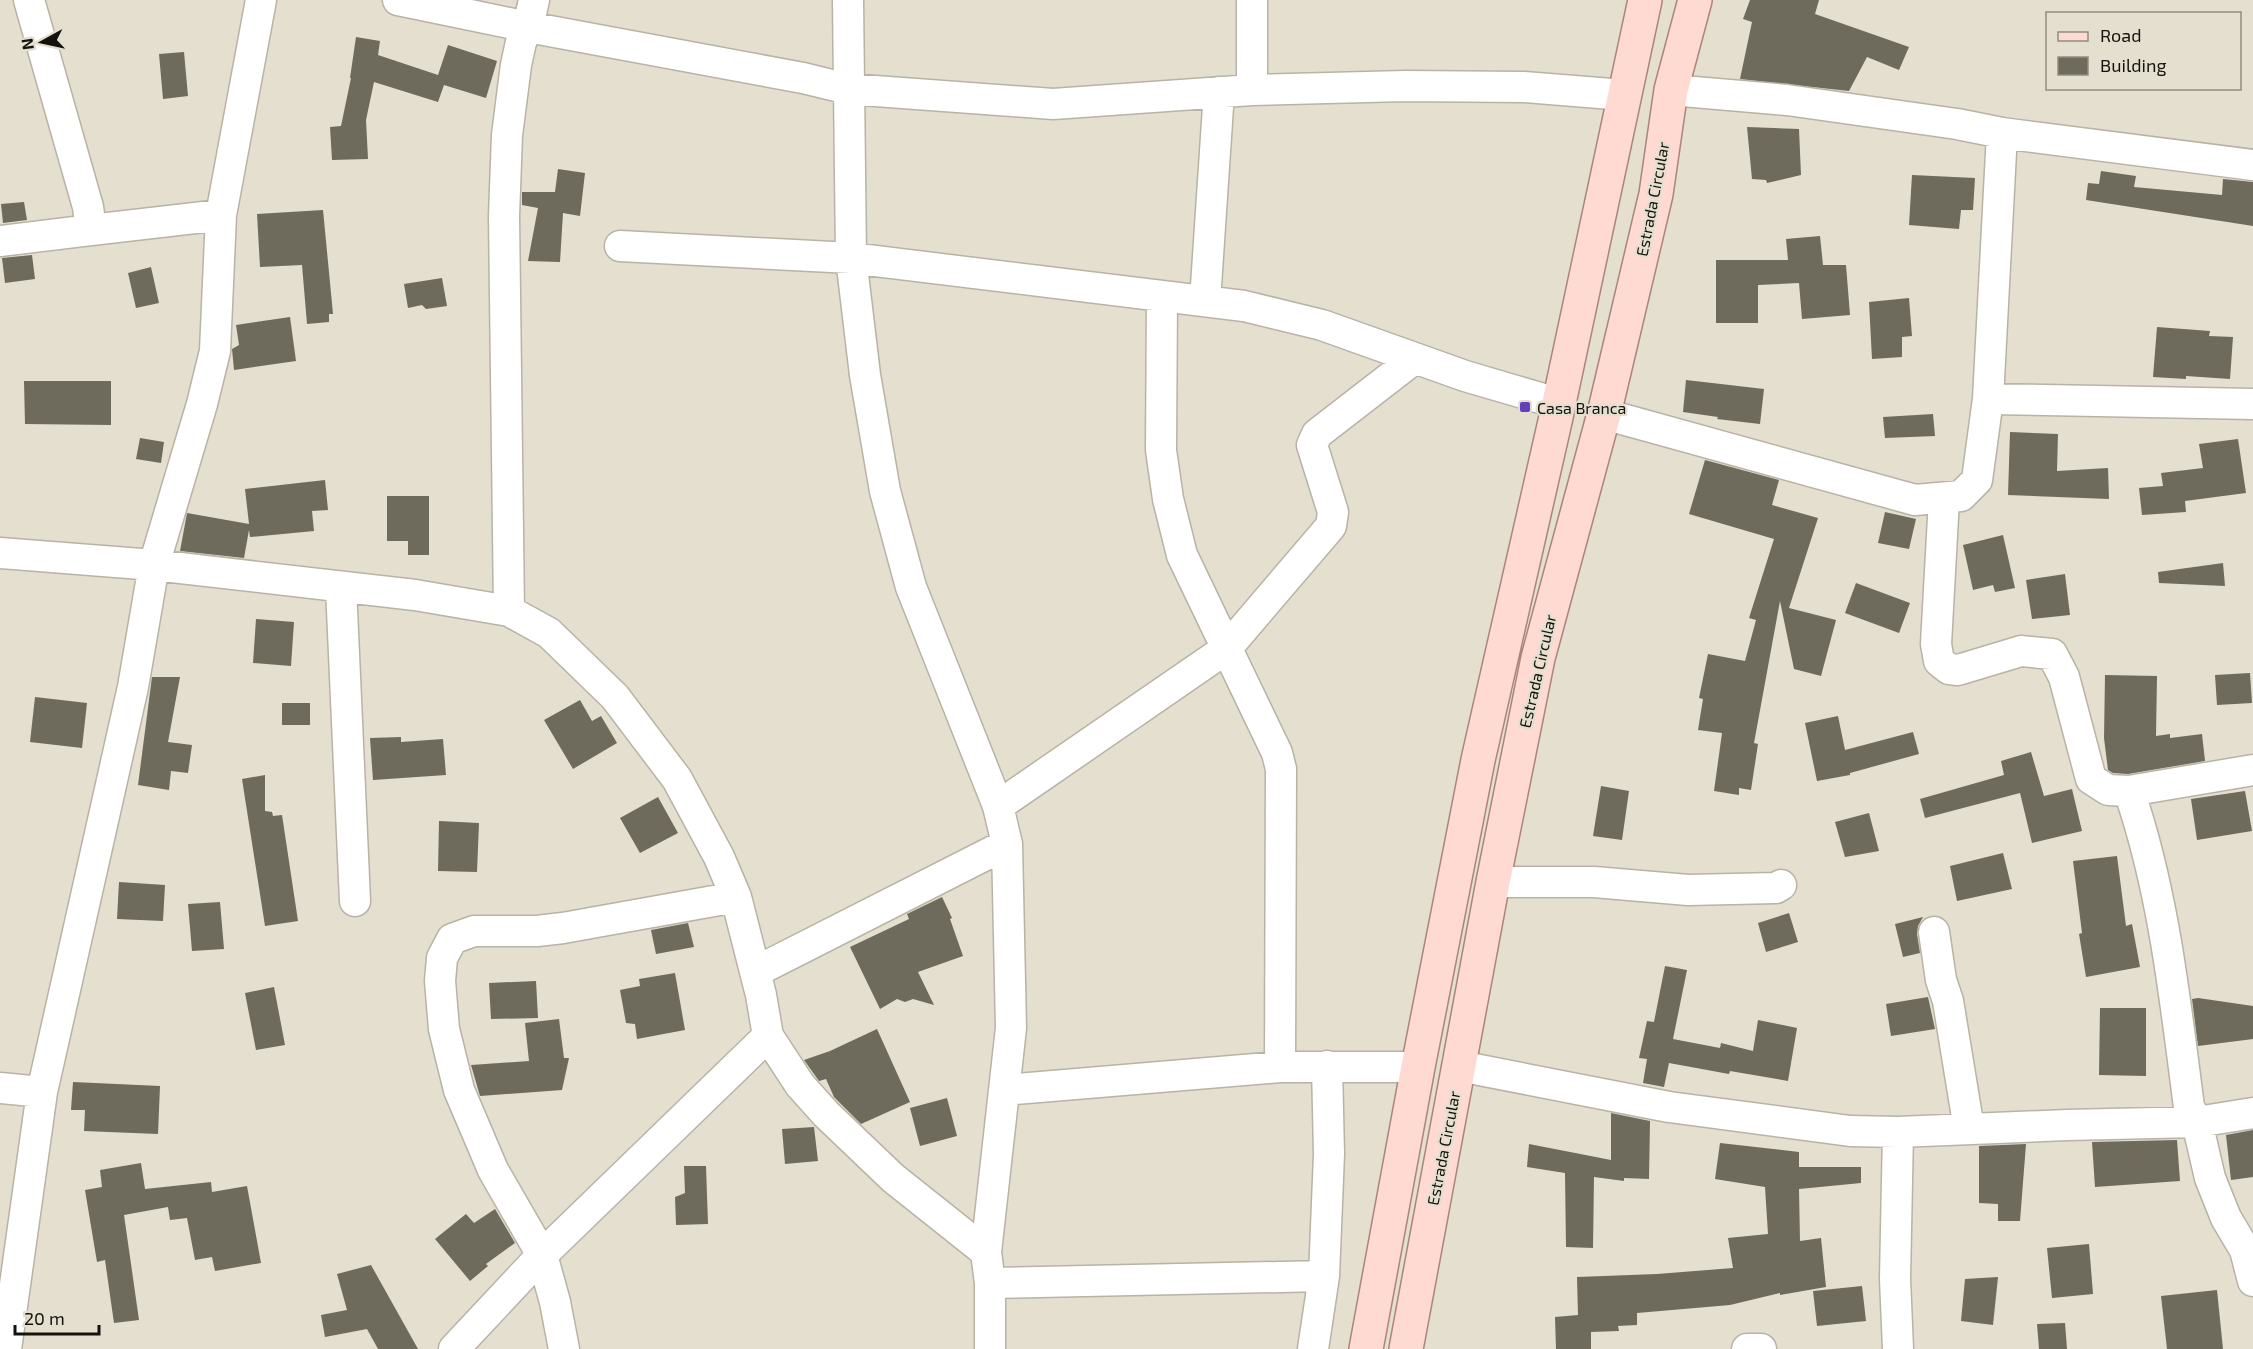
<svg xmlns="http://www.w3.org/2000/svg" width="2253" height="1349" viewBox="0 0 2253 1349" font-family="'Exo 2',sans-serif">
	<style>
		.building { fill: #6e6a5c }
		.lines { fill: none; stroke-linecap: round; stroke-linejoin: round }
		.minor-casing { stroke: #b8b3a4; stroke-width: 33 }
		.major-casing { stroke: #ab847a; stroke-width: 36 }
		.minor { stroke: #fff; stroke-width: 30 }
		.major { stroke: #fedad3; stroke-width: 33 }
		.poi-dot { fill: #6240b8; stroke: #e4dfcf; stroke-width: 2 }
		.labels { text-anchor: middle; dominant-baseline: central; stroke-width: 4.5; stroke-linejoin: round; paint-order: stroke }
		.street-label { font-size: 16px; fill: #14120d; stroke: #e4dfcf }
		.poi-label { font-size: 16px; fill: #14120d; stroke: #e4dfcf; text-anchor: start }
	</style>
	<rect width="100%" height="100%" fill="#e4dfcf"/>
	<path class="building" d="M 1750,0 L 1819,0 L 1815,14 L 1909,47 L 1899,70 L 1867,57 L 1849,91 L 1740,79 L 1752,22 L 1743,19 Z
		M 356,37 L 380,41 L 378,55 L 438,75 L 448,45 L 497,61 L 486,98 L 444,85 L 438,102 L 374,82 L 366,120 L 368,159 L 332,160 L 330,127 L 341,126 L 351,78 L 350,78 Z
		M 184,52 L 188,96 L 163,99 L 159,54 Z
		M 1747,127 L 1799,129 L 1801,175 L 1767,183 L 1766,180 L 1752,179 Z
		M 558,169 L 585,173 L 580,216 L 563,213 L 560,262 L 528,261 L 538,208 L 522,205 L 522,192 L 555,192 Z
		M 2101,171 L 2136,176 L 2134,187 L 2222,195 L 2223,179 L 2253,182 L 2253,226 L 2086,200 L 2088,183 L 2099,184 Z
		M 1912,175 L 1975,178 L 1973,210 L 1961,210 L 1959,229 L 1909,225 Z
		M 24,202 L 27,220 L 3,223 L 1,204 Z
		M 323,210 L 333,314 L 329,314 L 329,322 L 307,324 L 302,265 L 260,267 L 257,214 Z
		M 1820,236 L 1823,265 L 1846,265 L 1850,315 L 1802,319 L 1799,283 L 1758,285 L 1758,323 L 1716,323 L 1716,260 L 1788,260 L 1786,239 Z
		M 32,255 L 35,279 L 5,283 L 2,258 Z
		M 151,267 L 159,303 L 136,308 L 128,273 Z
		M 442,278 L 447,306 L 426,309 L 422,305 L 408,308 L 404,284 Z
		M 1909,298 L 1912,336 L 1902,337 L 1902,357 L 1872,359 L 1869,302 Z
		M 290,317 L 296,361 L 234,370 L 232,349 L 239,345 L 236,325 Z
		M 2157,327 L 2210,331 L 2209,336 L 2233,337 L 2230,379 L 2186,376 L 2186,379 L 2153,377 Z
		M 1686,380 L 1764,389 L 1760,424 L 1717,419 L 1718,417 L 1683,412 Z
		M 24,381 L 111,381 L 111,425 L 25,424 Z
		M 1933,414 L 1935,436 L 1885,438 L 1883,417 Z
		M 2010,432 L 2058,434 L 2057,471 L 2108,468 L 2109,499 L 2008,495 Z
		M 140,438 L 164,442 L 161,463 L 136,459 Z
		M 2238,439 L 2246,493 L 2185,501 L 2186,512 L 2142,515 L 2139,488 L 2163,486 L 2161,473 L 2203,468 L 2199,444 Z
		M 1705,460 L 1779,480 L 1772,505 L 1818,518 L 1789,608 L 1836,620 L 1821,676 L 1794,669 L 1780,601 L 1754,743 L 1758,744 L 1751,790 L 1739,788 L 1739,795 L 1714,791 L 1722,733 L 1698,730 L 1703,699 L 1699,698 L 1708,654 L 1745,661 L 1756,620 L 1749,618 L 1774,539 L 1689,514 Z
		M 325,480 L 328,510 L 312,511 L 314,531 L 250,537 L 249,530 L 244,558 L 180,551 L 187,513 L 249,524 L 245,489 Z
		M 387,496 L 429,496 L 429,555 L 408,555 L 408,541 L 387,541 Z
		M 1885,512 L 1916,519 L 1909,549 L 1878,543 Z
		M 2003,535 L 2015,588 L 1995,592 L 1993,585 L 1973,590 L 1963,545 Z
		M 2223,563 L 2225,586 L 2159,583 L 2158,572 Z
		M 2065,574 L 2070,615 L 2032,619 L 2026,580 Z
		M 1856,583 L 1910,603 L 1899,633 L 1845,613 Z
		M 256,619 L 294,622 L 291,666 L 253,663 Z
		M 2250,673 L 2252,703 L 2217,705 L 2215,675 Z
		M 2105,675 L 2157,676 L 2156,736 L 2170,734 L 2170,738 L 2202,734 L 2205,761 L 2128,774 L 2113,773 L 2108,770 L 2104,738 Z
		M 152,677 L 180,677 L 168,742 L 192,745 L 188,773 L 171,771 L 169,790 L 138,785 Z
		M 35,697 L 87,703 L 82,748 L 30,742 Z
		M 580,700 L 592,721 L 601,716 L 617,743 L 573,769 L 544,720 Z
		M 282,703 L 310,703 L 310,725 L 282,725 Z
		M 1838,716 L 1845,750 L 1913,732 L 1919,754 L 1850,773 L 1850,775 L 1817,781 L 1805,723 Z
		M 401,737 L 401,742 L 443,739 L 446,775 L 373,780 L 370,738 Z
		M 2031,752 L 2044,796 L 2072,789 L 2082,831 L 2032,843 L 2020,793 L 1925,818 L 1920,799 L 2004,775 L 2001,761 Z
		M 265,775 L 265,811 L 272,812 L 273,816 L 282,815 L 298,921 L 265,926 L 242,779 Z
		M 1601,786 L 1629,791 L 1622,840 L 1593,836 Z
		M 2245,791 L 2252,831 L 2197,840 L 2191,799 Z
		M 658,797 L 678,833 L 640,853 L 620,818 Z
		M 1869,813 L 1879,851 L 1845,857 L 1835,822 Z
		M 439,821 L 479,823 L 477,872 L 438,871 Z
		M 2003,853 L 2012,889 L 1957,901 L 1950,866 Z
		M 2117,856 L 2126,926 L 2132,924 L 2140,967 L 2086,977 L 2079,934 L 2082,933 L 2073,861 Z
		M 119,882 L 165,885 L 163,921 L 117,919 Z
		M 942,897 L 952,918 L 950,919 L 963,956 L 918,972 L 934,1005 L 913,999 L 905,1002 L 897,999 L 880,1009 L 850,947 L 909,919 L 907,914 Z
		M 220,902 L 224,949 L 192,951 L 188,904 Z
		M 1789,913 L 1798,942 L 1766,952 L 1758,923 Z
		M 1923,917 L 1918,926 L 1917,934 L 1920,953 L 1903,957 L 1895,924 Z
		M 688,923 L 694,947 L 656,954 L 651,930 Z
		M 1665,966 L 1687,970 L 1673,1039 L 1720,1048 L 1721,1043 L 1753,1051 L 1758,1020 L 1797,1028 L 1788,1081 L 1730,1071 L 1729,1074 L 1669,1063 L 1664,1087 L 1643,1083 L 1647,1059 L 1639,1058 L 1647,1021 L 1654,1022 Z
		M 675,973 L 685,1030 L 637,1039 L 635,1024 L 626,1023 L 620,990 L 640,986 L 639,979 Z
		M 536,981 L 538,1018 L 491,1019 L 489,983 Z
		M 274,987 L 285,1045 L 256,1050 L 245,993 Z
		M 1928,997 L 1935,1029 L 1891,1036 L 1886,1004 Z
		M 2198,998 L 2253,1006 L 2253,1039 L 2198,1046 L 2192,999 Z
		M 2100,1008 L 2146,1008 L 2146,1076 L 2099,1075 Z
		M 559,1019 L 564,1058 L 569,1058 L 562,1090 L 480,1096 L 471,1065 L 529,1061 L 525,1023 Z
		M 877,1029 L 910,1102 L 861,1124 L 834,1097 L 826,1079 L 819,1081 L 804,1060 L 830,1051 Z
		M 73,1082 L 160,1086 L 158,1134 L 84,1131 L 85,1110 L 71,1110 Z
		M 947,1098 L 957,1136 L 920,1146 L 910,1108 Z
		M 1611,1113 L 1650,1121 L 1649,1179 L 1624,1178 L 1624,1181 L 1594,1177 L 1593,1248 L 1566,1247 L 1565,1173 L 1527,1167 L 1529,1144 L 1611,1160 Z
		M 814,1127 L 818,1161 L 785,1164 L 782,1129 Z
		M 2253,1130 L 2253,1177 L 2231,1180 L 2226,1135 Z
		M 2177,1140 L 2180,1181 L 2095,1187 L 2092,1142 Z
		M 1720,1143 L 1799,1152 L 1799,1167 L 1861,1167 L 1861,1183 L 1799,1189 L 1800,1241 L 1821,1238 L 1826,1287 L 1780,1295 L 1780,1293 L 1730,1305 L 1637,1313 L 1637,1325 L 1618,1326 L 1619,1331 L 1591,1332 L 1591,1349 L 1556,1349 L 1555,1317 L 1578,1315 L 1577,1277 L 1657,1274 L 1733,1268 L 1728,1238 L 1768,1234 L 1765,1187 L 1715,1179 Z
		M 2026,1144 L 2020,1221 L 1998,1221 L 1998,1204 L 1979,1203 L 1979,1146 Z
		M 141,1163 L 145,1189 L 211,1182 L 212,1192 L 247,1186 L 261,1263 L 215,1271 L 212,1257 L 195,1260 L 187,1218 L 170,1220 L 168,1207 L 124,1215 L 139,1320 L 114,1323 L 105,1260 L 97,1262 L 85,1190 L 102,1187 L 100,1170 Z
		M 684,1166 L 706,1166 L 708,1224 L 676,1225 L 675,1197 L 685,1193 Z
		M 495,1209 L 515,1243 L 486,1264 L 488,1266 L 470,1281 L 435,1239 L 466,1214 L 474,1223 Z
		M 2089,1244 L 2093,1294 L 2052,1298 L 2047,1248 Z
		M 371,1265 L 418,1349 L 378,1349 L 367,1329 L 325,1337 L 321,1315 L 347,1310 L 337,1274 Z
		M 1998,1277 L 1993,1325 L 1961,1321 L 1965,1279 Z
		M 1862,1286 L 1866,1321 L 1817,1326 L 1813,1291 Z
		M 2217,1290 L 2223,1349 L 2167,1349 L 2161,1296 Z
		M 2065,1323 L 2067,1349 L 2039,1349 L 2037,1324 Z"/>
	<g class="lines">
		<defs>
			<path id="minor" d="M 29,0 L 88,207 L 91,230 L 221,215
				M 398,0 L 528,27 L 803,78 L 848,89 L 1053,104 L 1252,90 L 1405,86 L 1524,87 L 1624,95
				M 848,0 L 851,258 L 865,375 L 885,491 L 911,587 L 998,806 L 1007,844 L 1011,1028 L 986,1252 L 990,1283 L 990,1349
				M 1252,0 L 1252,90
				M 1671,90 L 1787,100 L 1957,124 L 2002,133 L 2253,165
				M 0,241 L 91,230
				M 620,246 L 851,258 L 1244,306 L 1322,325 L 1465,376 L 1557,403
				M 1162,296 L 1161,450 L 1168,499 L 1182,555 L 1277,753 L 1281,769 L 1280,1067
				M 1205,301 L 1219,92
				M 1988,399 L 2253,404
				M 1604,414 L 1915,500 L 1961,496 L 1977,480 L 1988,399 L 2002,133
				M 1944,499 L 1936,644 L 1939,661 L 1949,669 L 1958,670 L 2021,651 L 2052,654 L 2064,677 L 2091,779 L 2108,790 L 2129,791 C 2164,893 2175,1000 2189,1107 L 2197,1122 L 2210,1178 L 2226,1218 L 2245,1250 L 2253,1281
				M 0,553 L 154,565 L 415,595 L 509,611 L 549,633 L 615,697 L 677,779 L 719,857 L 736,897 L 761,995 L 768,1036 L 800,1085 L 826,1114 L 893,1178 L 986,1252
				M 341,587 L 355,901
				M 509,611 L 504,216 L 507,135 L 516,65 L 521,42 L 528,27 L 534,0
				M 2129,791 L 2253,770
				M 998,806 L 1226,649 L 1331,526 L 1333,512 L 1312,445 L 1317,434 L 1414,359
				M 1493,882 L 1594,882 L 1688,890 L 1776,888 L 1781,885
				M 1934,932 L 1941,980 L 1948,1001 L 1969,1129
				M 755,972 L 1007,844
				M 1459,1066 L 1669,1107 L 1850,1131 L 1898,1132 L 2067,1125 L 2197,1122 L 2253,1113
				M 0,1088 L 42,1092
				M 1004,1090 L 1280,1067 L 1418,1067
				M 990,1283 L 1324,1276
				M 6,1349 L 42,1092 L 133,687 L 154,565 L 202,404 L 215,351 L 221,215 L 261,0
				M 454,1349 L 542,1255 L 768,1036
				M 564,1349 L 555,1302 L 542,1255 L 493,1170 L 459,1090 L 444,1029 L 440,981 L 442,958 L 452,939 L 474,931 L 537,931 L 563,928 L 736,897
				M 1313,1349 L 1324,1276 L 1329,1154 L 1327,1066
				M 1747,1349 L 1761,1349
				M 1898,1349 L 1895,1279 L 1898,1132"/>
			<path id="major" d="M 1366,1349 L 1418,1067 L 1478,760 L 1556,417 L 1645,0
				M 1406,1349 L 1493,882 L 1538,658 L 1604,414 L 1656,194 L 1671,90 L 1695,0"/>
		</defs>
		<use href="#minor" class="minor-casing"/>
		<use href="#major" class="major-casing"/>
		<use href="#minor" class="minor"/>
		<use href="#major" class="major"/>
	</g>
	<rect class="poi-dot" x="1519" y="401" width="12" height="12" rx="3"/>
	<g class="labels">
		<g class="street-label">
			<text transform="translate(1652 199) rotate(-79)">Estrada Circular</text>
			<text transform="translate(1537 671) rotate(-77)">Estrada Circular</text>
			<text transform="translate(1443 1148) rotate(-79)">Estrada Circular</text>
		</g>
		<g class="poi-label">
			<text x="1537" y="407">Casa Branca</text>
		</g>
	</g>
	<rect x="2046" y="12" width="195" height="78" fill="#e4dfcf" stroke="#918d81" stroke-width="1.5"/>
	<rect x="2058" y="32" width="30" height="9" fill="#fedad3" stroke="#918d81" stroke-width="1.5"/>
	<text x="2100" y="42" font-size="18" fill="#14120d">Road</text>
	<rect x="2058" y="57" width="30" height="18" fill="#6e6a5c" stroke="#918d81" stroke-width="1.5"/>
	<text x="2100" y="72" font-size="18" fill="#14120d">Building</text>
	<g transform="translate(42 42) rotate(262)" stroke="#e4dfcf" stroke-width="4.5" paint-order="stroke">
	<path d="M0-4.5L10 22L0 15L-10 22Z" fill="#14120d"/>
	<text y="-9" font-size="16" font-weight="bold" text-anchor="middle" fill="#14120d">N</text>
	</g>
	<path d="M15 1325v9h84v-9" fill="none" stroke="#14120d" stroke-width="3"/>
	<text x="24" y="1325" font-size="18" fill="#14120d" stroke="#e4dfcf" stroke-width="4.5" paint-order="stroke">20 m</text>
</svg>
